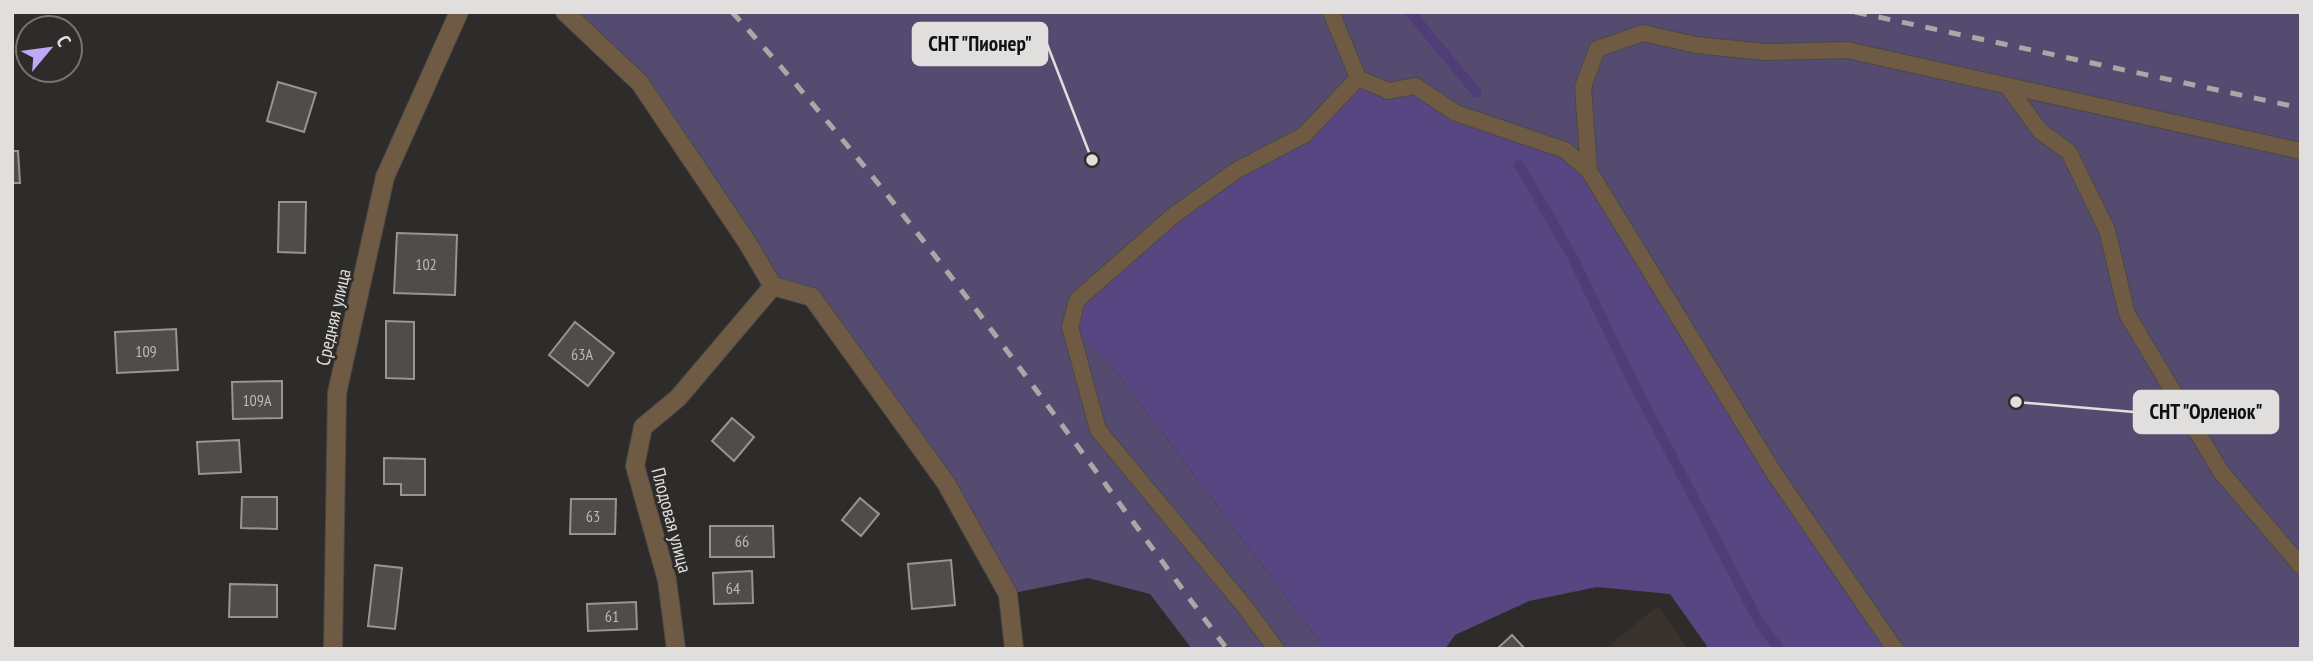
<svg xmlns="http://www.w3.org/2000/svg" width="2313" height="661" viewBox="0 0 2313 661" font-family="'PT Sans Narrow',sans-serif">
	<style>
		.built { fill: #3a332d }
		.green { fill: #554b70 }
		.forest { fill: #584682 }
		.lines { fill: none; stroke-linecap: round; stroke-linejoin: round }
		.stream { stroke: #4f3d78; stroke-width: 10 }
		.building { fill: #4f4d4b; stroke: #979492; stroke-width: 2 }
		.service-casing { stroke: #4a4947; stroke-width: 18 }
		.minor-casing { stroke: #4a4947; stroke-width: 20 }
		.service { stroke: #6f5a44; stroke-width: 16 }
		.minor { stroke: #6f5a44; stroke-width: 18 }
		.rail { stroke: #a9a8a6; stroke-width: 5; stroke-dasharray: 12 12; stroke-linecap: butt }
		.labels { text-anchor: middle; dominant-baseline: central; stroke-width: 5; stroke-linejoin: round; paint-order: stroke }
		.number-label { font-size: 16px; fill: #bcbab8 }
		.street-label { font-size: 19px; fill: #e0dfdd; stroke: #2e2c2a }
		.leader { fill: none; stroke: #e0dfdd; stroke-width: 2.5 }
		.callout-dot { fill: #e0dfdd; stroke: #2e2c2a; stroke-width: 2.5 }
		.callout { fill: #e0dfdd; stroke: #e0dfdd; stroke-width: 2.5 }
		.callout-label { font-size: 21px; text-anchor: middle; font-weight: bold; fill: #111 }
	</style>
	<rect width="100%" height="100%" fill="#2e2c2a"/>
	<path class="built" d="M 1658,606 L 1688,649 L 1605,649 Z"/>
	<path class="green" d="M 565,12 L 2301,12 L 2301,649 L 1895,649 L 1070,326 L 1110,363 L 1325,649 L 1192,649 L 1150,594 L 1088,578 L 1008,594 L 946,483 L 813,298 L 773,286 L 640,83 Z"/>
	<path class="forest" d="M 1358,78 L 1388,91 L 1415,86 L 1456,113 L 1565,150 L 1589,171 L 1895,649 L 1709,649 L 1670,594 L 1597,587 L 1529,601 L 1455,635 L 1445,649 L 1325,649 L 1110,363 L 1070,327 L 1071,311 L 1174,215 L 1304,135 Z"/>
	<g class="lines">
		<path class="stream" d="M 1410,12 L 1477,93
			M 1519,165 L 1571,254 L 1633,382 L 1759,622 L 1779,649"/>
	</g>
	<path class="building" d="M 278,82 L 316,93 L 304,132 L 267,121 Z
		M 12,151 L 18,151 L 20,183 L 12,183 Z
		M 279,202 L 306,202 L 305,253 L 278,252 Z
		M 397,233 L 457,235 L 455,295 L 394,293 Z
		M 386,321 L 414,322 L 414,379 L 386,378 Z
		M 575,322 L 614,353 L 588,386 L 549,355 Z
		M 176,329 L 178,370 L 117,373 L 115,332 Z
		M 282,381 L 282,418 L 233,419 L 232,382 Z
		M 732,418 L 754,437 L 734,461 L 712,441 Z
		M 239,440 L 241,472 L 199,474 L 197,442 Z
		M 384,458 L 425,459 L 425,495 L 401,495 L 401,484 L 384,484 Z
		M 242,497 L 277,497 L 277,529 L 241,528 Z
		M 860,498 L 879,514 L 861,536 L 842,520 Z
		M 571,499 L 616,499 L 615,534 L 570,534 Z
		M 710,526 L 773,526 L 774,557 L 710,557 Z
		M 951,560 L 955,605 L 912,609 L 908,564 Z
		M 375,565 L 402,568 L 395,629 L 368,626 Z
		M 752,571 L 753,603 L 714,604 L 713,573 Z
		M 230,584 L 277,585 L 277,617 L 229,617 Z
		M 636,602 L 637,629 L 588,631 L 587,604 Z
		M 1512,635 L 1525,649 L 1497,649 Z"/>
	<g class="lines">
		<defs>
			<path id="service" d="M 1331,12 L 1358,78 L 1388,91 L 1415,86 L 1456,113 L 1565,150 L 1589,171 L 1774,473 L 1895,649
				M 2009,88 L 2040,131 L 2069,152 L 2107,230 L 2127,314 L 2221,472 L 2301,566
				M 1589,171 L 1583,87 L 1597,49 L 1643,33 L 1696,45 L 1765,52 L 1847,50 L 2301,151
				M 1276,649 L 1245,607 L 1098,430 L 1070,327 L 1077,300 L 1174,215 L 1237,170 L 1304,135 L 1358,78"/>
			<path id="minor" d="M 565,12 L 640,83 L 747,242 L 773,286 L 812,297 L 946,483 L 1008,594 L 1014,649
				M 333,649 L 337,393 L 385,177 L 459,12
				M 676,649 L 667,580 L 635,466 L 643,427 L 678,398 L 773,286"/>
		</defs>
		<use href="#service" class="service-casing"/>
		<use href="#minor" class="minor-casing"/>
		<use href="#service" class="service"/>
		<use href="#minor" class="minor"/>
		<path class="rail" d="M 732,12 C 913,210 1066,434 1227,649
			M 1855,12 L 2301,108"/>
	</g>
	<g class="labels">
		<g class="number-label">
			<text x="426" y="264">102</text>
			<text x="146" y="351">109</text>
			<text x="582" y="354">63А</text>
			<text x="257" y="400">109А</text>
			<text x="593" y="516">63</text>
			<text x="742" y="541">66</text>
			<text x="733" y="588">64</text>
			<text x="612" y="616">61</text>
		</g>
		<g class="street-label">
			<text transform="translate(333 317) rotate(-77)">Средняя улица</text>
			<text transform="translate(672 520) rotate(75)">Плодовая улица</text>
		</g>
	</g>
	<path class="leader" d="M1092 160L1047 44M2016 402L2134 412"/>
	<g class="callout-dot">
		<circle cx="1092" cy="160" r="7"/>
		<circle cx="2016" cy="402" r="7"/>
	</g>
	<g class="callout">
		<rect x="913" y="23" width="134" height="42" rx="7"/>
		<rect x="2134" y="391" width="144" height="42" rx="7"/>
	</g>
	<g class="callout-label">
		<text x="980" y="51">СНТ "Пионер"</text>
		<text x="2206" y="419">СНТ "Орленок"</text>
	</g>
	<rect width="2313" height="661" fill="none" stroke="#e0dfdd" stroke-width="28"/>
	<g transform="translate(49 49) rotate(61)"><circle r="33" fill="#2e2c2a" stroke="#757472" stroke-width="2"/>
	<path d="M0-5L12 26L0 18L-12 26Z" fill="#bda9f5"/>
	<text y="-10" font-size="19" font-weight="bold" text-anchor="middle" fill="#e0dfdd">С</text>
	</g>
</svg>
